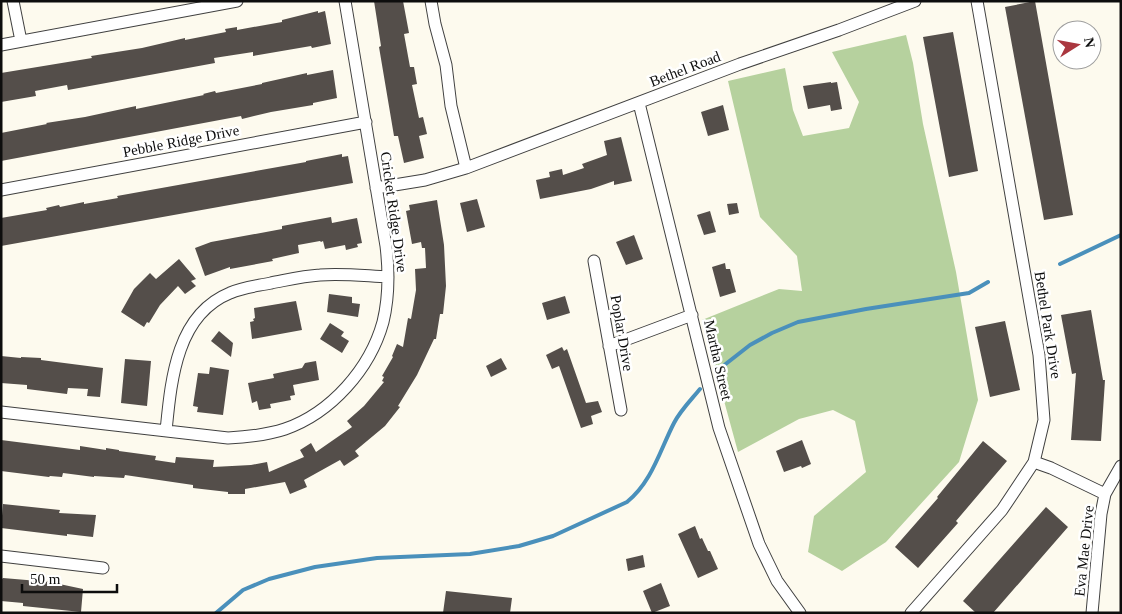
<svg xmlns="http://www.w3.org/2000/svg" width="1122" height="614" viewBox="0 0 1122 614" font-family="'Times New Roman',serif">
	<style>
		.forest { fill: #b6d19e }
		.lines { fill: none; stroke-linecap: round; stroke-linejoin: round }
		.stream { stroke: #4a90bb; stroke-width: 4 }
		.building { fill: #544e4a }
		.minor-casing { stroke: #404040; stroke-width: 13 }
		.minor { stroke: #fff; stroke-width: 11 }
		.labels { text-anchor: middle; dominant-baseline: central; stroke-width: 5; stroke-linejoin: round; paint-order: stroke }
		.street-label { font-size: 15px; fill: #0d0d0d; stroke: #fff }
	</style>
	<rect width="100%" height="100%" fill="#fdfaee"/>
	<path class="forest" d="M 906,35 L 913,63 L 923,124 L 956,272 L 978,400 L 959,462 L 886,542 L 842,571 L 808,552 L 814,516 L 866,472 L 855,421 L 833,410 L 799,419 L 738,452 L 702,320 L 779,289 L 802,291 L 797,256 L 760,217 L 728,81 L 785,68 L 793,110 L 803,136 L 849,128 L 859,102 L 832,52 Z"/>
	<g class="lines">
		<path class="stream" d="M 1060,264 L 1121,235
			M 718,370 L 750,345 L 772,333 L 798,322 L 866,309 L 969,293 L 988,282
			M 216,613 L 243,590 L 269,579 L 315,567 L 377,558 L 470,554 L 519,546 L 553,536 L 627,502 C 652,482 660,450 674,423 C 680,411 691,400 700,389"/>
	</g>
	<path class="building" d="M 374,1 L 403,1 L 409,33 L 404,34 L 410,67 L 414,67 L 417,84 L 412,85 L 419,118 L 423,117 L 427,134 L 419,136 L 424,158 L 404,163 L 398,136 L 394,136 L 379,47 L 381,46 Z
		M 1035,1 L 1073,215 L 1044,220 L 1005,7 Z
		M 318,11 L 318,13 L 325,11 L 331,44 L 312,48 L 311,46 L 253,56 L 253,52 L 214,58 L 215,63 L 68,90 L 67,85 L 35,91 L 36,96 L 1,102 L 1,73 L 92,58 L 91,56 L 142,48 L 185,38 L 185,40 L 226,32 L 225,29 L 237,27 L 237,30 L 282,22 L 282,20 Z
		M 953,32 L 978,171 L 949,177 L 923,37 Z
		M 333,70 L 337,98 L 313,103 L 313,105 L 271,112 L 242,119 L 241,116 L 1,161 L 1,133 L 47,124 L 46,123 L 85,117 L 136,106 L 136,109 L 204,95 L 203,94 L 215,91 L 216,93 L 262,84 L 262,83 L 307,73 L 307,75 Z
		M 831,82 L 831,83 L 837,82 L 842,109 L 831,111 L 830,105 L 808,109 L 803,86 Z
		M 723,105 L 729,130 L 708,136 L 701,112 Z
		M 621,137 L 632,181 L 614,185 L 614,181 L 591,189 L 540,199 L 536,180 L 550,177 L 549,172 L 562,169 L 563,175 L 584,168 L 582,164 L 607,155 L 604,141 Z
		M 342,154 L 342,157 L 348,156 L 353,183 L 1,246 L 1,218 L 47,210 L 46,208 L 59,205 L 60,207 L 84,202 L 84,204 L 118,198 L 117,196 L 306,162 L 306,161 Z
		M 477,199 L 485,227 L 467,232 L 460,203 Z
		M 437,200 L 444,245 L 446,286 L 443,314 L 440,314 L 436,339 L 434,339 L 417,375 L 398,406 L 400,407 L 385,426 L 355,451 L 359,456 L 344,466 L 340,460 L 304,480 L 307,487 L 290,494 L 285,482 L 245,489 L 245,494 L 228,494 L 228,492 L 193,488 L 193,485 L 125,475 L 124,478 L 94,476 L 94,477 L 63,473 L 62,477 L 50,476 L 49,477 L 1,471 L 1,440 L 80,450 L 80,446 L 106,450 L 106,448 L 119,450 L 119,451 L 156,456 L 155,460 L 175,463 L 176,457 L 214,460 L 213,467 L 251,465 L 267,462 L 269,472 L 304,457 L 300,450 L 311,443 L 316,452 L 352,427 L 347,421 L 364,406 L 384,382 L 382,381 L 384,377 L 382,376 L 393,357 L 392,356 L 397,344 L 403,347 L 408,318 L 411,319 L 416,290 L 415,269 L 426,268 L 425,248 L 422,248 L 421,242 L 412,244 L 406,211 L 410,210 L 409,205 Z
		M 737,203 L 739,213 L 729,215 L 727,204 Z
		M 710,211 L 716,232 L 704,235 L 697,215 Z
		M 331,217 L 332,223 L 357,218 L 362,243 L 357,244 L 358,247 L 346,250 L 345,245 L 325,249 L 323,241 L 321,242 L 320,241 L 298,245 L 299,253 L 272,259 L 273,261 L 230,269 L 230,267 L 205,276 L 195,248 L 211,242 L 282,229 L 282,226 Z
		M 634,235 L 643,259 L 626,265 L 616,242 Z
		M 179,259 L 196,279 L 191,281 L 196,286 L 185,294 L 178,286 L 160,305 L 149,323 L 147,322 L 144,327 L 121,312 L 134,289 L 150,273 L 156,279 Z
		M 725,263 L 726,269 L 730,269 L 736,292 L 720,297 L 712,267 Z
		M 329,294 L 352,297 L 352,303 L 360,304 L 358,317 L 327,312 Z
		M 565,296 L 570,313 L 547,320 L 542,303 Z
		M 296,301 L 302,330 L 252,339 L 250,322 L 254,321 L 253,319 L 255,318 L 254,308 Z
		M 1091,310 L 1103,380 L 1105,380 L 1101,441 L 1071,440 L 1076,373 L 1072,374 L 1061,315 Z
		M 1005,321 L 1020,390 L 990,397 L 975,327 Z
		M 330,323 L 344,332 L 341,336 L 349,341 L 342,353 L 320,339 Z
		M 219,331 L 233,343 L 231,357 L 211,341 Z
		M 562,347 L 564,351 L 567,349 L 586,403 L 598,401 L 602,412 L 591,416 L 593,424 L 581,428 L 559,366 L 552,369 L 546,355 Z
		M 1,356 L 21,358 L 21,357 L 41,358 L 41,360 L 103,368 L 100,397 L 87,396 L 88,389 L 68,388 L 67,394 L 27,389 L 27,385 L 1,383 Z
		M 501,358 L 507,369 L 491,377 L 486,366 Z
		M 125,359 L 151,361 L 147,406 L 121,403 Z
		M 316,361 L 319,380 L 293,385 L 295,395 L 290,396 L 291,400 L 270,404 L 271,408 L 259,410 L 257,401 L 252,403 L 248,383 L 274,378 L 273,374 L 302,368 L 305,363 Z
		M 210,367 L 229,370 L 223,415 L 197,412 L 198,407 L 193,406 L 198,373 L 209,374 Z
		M 802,440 L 811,464 L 802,468 L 801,466 L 784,472 L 776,451 Z
		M 983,441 L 1007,461 L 956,521 L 958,523 L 918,568 L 895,547 L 938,498 L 937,497 Z
		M 3,504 L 60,510 L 59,513 L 96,515 L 93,537 L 67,534 L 67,536 L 1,528 Z
		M 1046,507 L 1068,527 L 993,613 L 976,613 L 963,601 Z
		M 695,526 L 700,539 L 702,538 L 708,551 L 710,551 L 718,569 L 698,578 L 678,534 Z
		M 643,555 L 645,567 L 628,571 L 626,559 Z
		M 3,578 L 50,582 L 83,589 L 81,612 L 23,606 L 23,603 L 1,601 L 1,580 Z
		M 661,583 L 670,606 L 652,613 L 643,591 Z
		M 446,591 L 512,598 L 510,613 L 443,613 Z"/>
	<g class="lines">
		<defs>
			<path id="minor" d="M 13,1 L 21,41
				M 431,1 L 435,24 L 446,65 L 451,106 L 466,168
				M 1,45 L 237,1
				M 639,103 L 719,428 L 759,544 L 777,581 L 800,613
				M 376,188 L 425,180 L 466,168 L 740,64 L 839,30 L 915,1
				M 1,190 L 366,122
				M 594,261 L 621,410
				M 609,346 L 692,315
				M 1,412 L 228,438 C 247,437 267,435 285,429 C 331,413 370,369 383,322 C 389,297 389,271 386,246 L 345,1
				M 166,431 C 171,381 176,315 230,293 C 243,287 257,286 271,283 C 287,280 303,276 320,275 C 342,273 366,276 388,277
				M 1034,462 L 1051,468 L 1105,494
				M 1,556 L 103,568
				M 911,613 L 1002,510 L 1034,462 L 1044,420 L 1039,355 L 977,1
				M 1092,613 L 1101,514 L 1105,494 L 1121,466"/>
		</defs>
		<use href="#minor" class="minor-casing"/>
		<use href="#minor" class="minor"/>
	</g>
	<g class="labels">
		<g class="street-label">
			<text transform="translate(685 69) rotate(-21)">Bethel Road</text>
			<text transform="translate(181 141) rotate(-11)">Pebble Ridge Drive</text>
			<text transform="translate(394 212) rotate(82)">Cricket Ridge Drive</text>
			<text transform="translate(1048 325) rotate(81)">Bethel Park Drive</text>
			<text transform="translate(622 333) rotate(80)">Poplar Drive</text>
			<text transform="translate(718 360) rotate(77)">Martha Street</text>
			<text transform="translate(1084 551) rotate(-84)">Eva Mae Drive</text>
		</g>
	</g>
	<rect width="1122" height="614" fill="none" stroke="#0d0d0d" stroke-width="5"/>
	<g transform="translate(1077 45) rotate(79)"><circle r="24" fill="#ffffff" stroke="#9e9e9e"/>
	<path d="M0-4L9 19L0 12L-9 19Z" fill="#aa373f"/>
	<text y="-8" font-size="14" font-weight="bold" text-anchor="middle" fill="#0d0d0d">N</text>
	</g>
	<path d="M22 584v8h95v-8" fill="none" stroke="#0d0d0d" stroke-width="2.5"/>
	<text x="30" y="584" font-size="15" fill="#0d0d0d" stroke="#ffffff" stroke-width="4" paint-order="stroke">50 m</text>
</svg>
